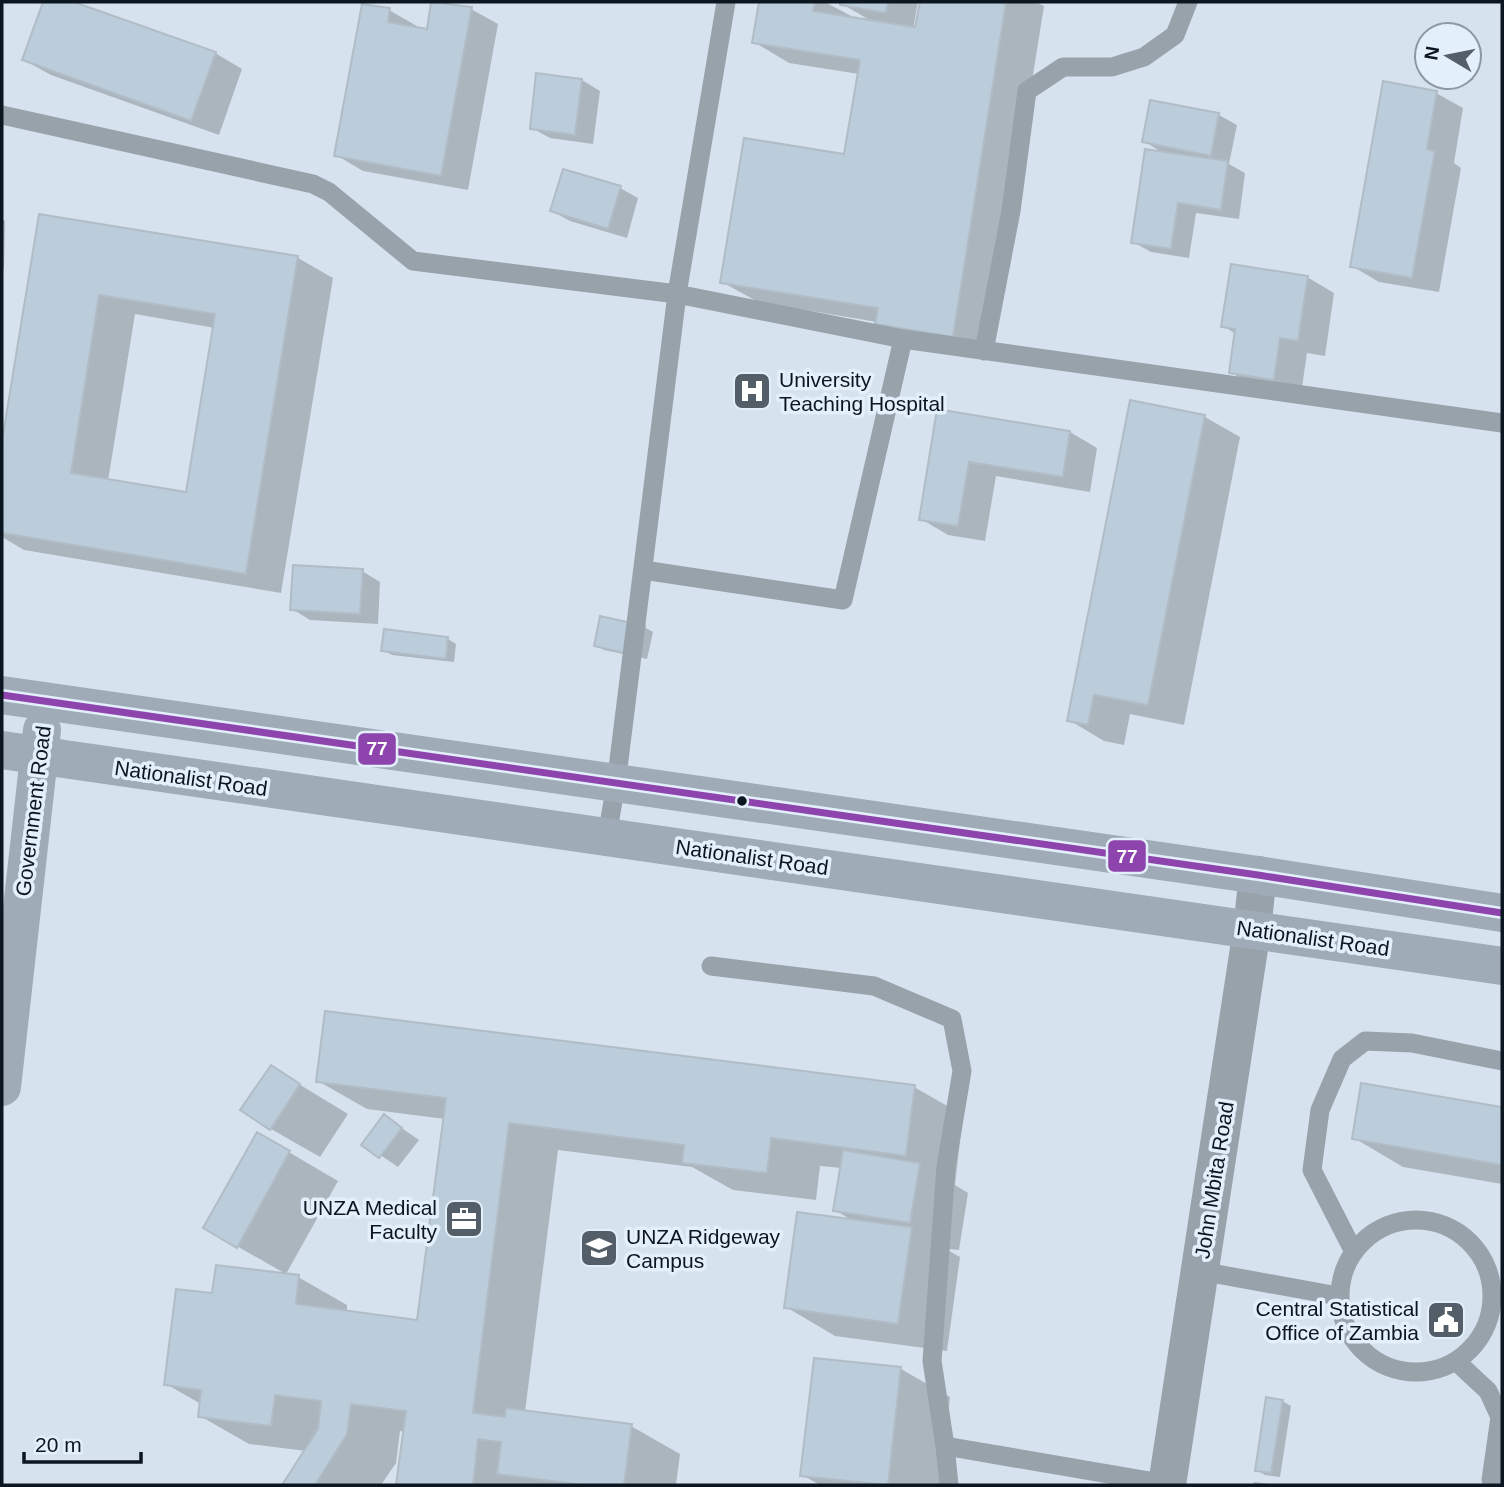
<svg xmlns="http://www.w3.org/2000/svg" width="1504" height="1487" viewBox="0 0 1504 1487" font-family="Helvetica,sans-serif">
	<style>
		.shadow { fill: #0003; fill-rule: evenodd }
		.building { fill: #bbccda; stroke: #b1bcc6; stroke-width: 2; fill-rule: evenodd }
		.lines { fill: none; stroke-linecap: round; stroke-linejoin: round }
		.service { stroke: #97a2ab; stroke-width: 19 }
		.minor { stroke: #97a2ab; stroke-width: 38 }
		.secondary { stroke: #9fabb6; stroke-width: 38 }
		.bus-1-casing { stroke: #e3effa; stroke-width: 12 }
		.bus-1 { stroke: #8e44ad; stroke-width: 7 }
		.bus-dot { fill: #0c1620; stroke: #e3effa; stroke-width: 2.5 }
		.labels { text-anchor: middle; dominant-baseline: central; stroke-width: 7; stroke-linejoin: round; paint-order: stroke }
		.poi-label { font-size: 21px; fill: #0c1620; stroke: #e3effa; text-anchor: start }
		.street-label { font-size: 21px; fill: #0c1620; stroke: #e3effa }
		.line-badge { stroke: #e3effa; stroke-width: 2.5 }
		.badge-label { font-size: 19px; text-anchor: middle; font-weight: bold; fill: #fff }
	</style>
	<rect width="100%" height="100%" fill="#d6e3ee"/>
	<path class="shadow" d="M 45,2 L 69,2 L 215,53 L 242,69 L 219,135 L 51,75 L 24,60 Z
		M 433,2 L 471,9 L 498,24 L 468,190 L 363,171 L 336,155 L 389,10 L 417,26 L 416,29 L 428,31 Z
		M 760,2 L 825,2 L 851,16 L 850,19 L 873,22 L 842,4 L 842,2 L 918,2 L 913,29 L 917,29 L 921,2 L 1036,2 L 1044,6 L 988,356 L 912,344 L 877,322 L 758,302 L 722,282 L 846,156 L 859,74 L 789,63 L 754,42 Z
		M 582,80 L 600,91 L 593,144 L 550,138 L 532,128 Z
		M 1436,93 L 1463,108 L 1454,163 L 1461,168 L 1439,292 L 1379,282 L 1352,266 Z
		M 1219,115 L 1237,125 L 1229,164 L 1245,173 L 1239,219 L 1196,213 L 1189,258 L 1151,252 L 1133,242 L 1163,153 L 1144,141 Z
		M 620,188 L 638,198 L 627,238 L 570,221 L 552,211 Z
		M 41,216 L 298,258 L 333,278 L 281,593 L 24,550 L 2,537 L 2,452 ZM 135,314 L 215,328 L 187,494 L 108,481 Z
		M 2,219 L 5,221 L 4,269 L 2,269 Z
		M 1307,277 L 1334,293 L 1325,356 L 1307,353 L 1301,394 L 1258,388 L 1230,372 L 1236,334 L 1223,326 Z
		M 1131,402 L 1205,417 L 1240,437 L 1184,725 L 1130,714 L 1124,745 L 1104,741 L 1069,720 Z
		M 938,411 L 1070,432 L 1097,448 L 1090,492 L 996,476 L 985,541 L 948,535 L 921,519 Z
		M 362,571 L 380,582 L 378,624 L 310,620 L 292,609 Z
		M 644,627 L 653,632 L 647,659 L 604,650 L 596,645 Z
		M 448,639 L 456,644 L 454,662 L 392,655 L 383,650 Z
		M 271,1067 L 348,1114 L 320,1157 L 271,1129 Z
		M 318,1081 L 914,1087 L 963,1115 L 955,1185 L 968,1193 L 959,1250 L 946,1249 L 960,1257 L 947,1351 L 835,1336 L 786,1307 L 853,1221 L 835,1210 L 842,1168 L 820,1166 L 816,1200 L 733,1190 L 692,1167 L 558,1150 L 525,1412 L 631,1426 L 680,1454 L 676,1485 L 398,1485 L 405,1432 L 400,1431 L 396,1463 L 381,1485 L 284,1485 L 306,1451 L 249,1444 L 200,1416 L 201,1404 L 166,1384 L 214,1295 L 298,1277 L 347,1305 L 347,1312 L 419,1322 L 445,1119 L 367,1109 Z
		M 1363,1085 L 1502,1109 L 1502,1184 L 1403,1167 L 1354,1138 Z
		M 384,1116 L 419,1140 L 398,1167 L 364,1144 Z
		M 258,1134 L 338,1181 L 286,1274 L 205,1228 Z
		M 815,1360 L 901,1369 L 950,1397 L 940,1485 L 820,1485 L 802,1475 Z
		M 1282,1401 L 1291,1406 L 1280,1477 L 1265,1475 L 1257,1470 Z
		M 1254,1482 L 1269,1484 L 1271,1485 L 1253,1485 Z"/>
	<path class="building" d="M 43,2 L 74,2 L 216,52 L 191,121 L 22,60 Z
		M 431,2 L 472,7 L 441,176 L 334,156 L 362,4 L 390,8 L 388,22 L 427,29 Z
		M 759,2 L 815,2 L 813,11 L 915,27 L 920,2 L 1006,2 L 953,337 L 875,324 L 878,308 L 720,283 L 744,138 L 844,154 L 860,60 L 752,43 Z
		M 840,2 L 888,2 L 886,13 L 840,5 Z
		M 536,73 L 582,79 L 575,135 L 530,129 Z
		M 1383,81 L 1437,91 L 1427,149 L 1435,151 L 1412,278 L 1350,267 Z
		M 1150,100 L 1219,113 L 1211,156 L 1142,142 Z
		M 1145,149 L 1228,161 L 1221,210 L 1178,203 L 1171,249 L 1131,243 Z
		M 563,169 L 621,186 L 608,229 L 550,211 Z
		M 39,214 L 298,256 L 246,574 L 2,533 L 2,441 ZM 99,295 L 215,314 L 186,492 L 71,473 Z
		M 1231,264 L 1308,276 L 1298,341 L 1280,338 L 1274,380 L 1229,373 L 1235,329 L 1221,327 Z
		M 1130,400 L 1205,415 L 1148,705 L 1094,695 L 1088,725 L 1067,721 Z
		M 937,409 L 1070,431 L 1063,477 L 969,462 L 958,526 L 919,520 Z
		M 293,565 L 363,569 L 360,614 L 290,610 Z
		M 600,616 L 645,626 L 638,656 L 594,646 Z
		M 384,629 L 448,637 L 446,659 L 381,651 Z
		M 325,1011 L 915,1085 L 906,1156 L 771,1138 L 767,1173 L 682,1163 L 684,1145 L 509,1123 L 473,1413 L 505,1417 L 506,1408 L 632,1424 L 624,1485 L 583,1485 L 497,1474 L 501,1442 L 478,1439 L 473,1485 L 396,1485 L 406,1411 L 351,1404 L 347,1434 L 315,1485 L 282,1485 L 318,1429 L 321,1401 L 275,1395 L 271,1426 L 198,1417 L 201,1390 L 164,1385 L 176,1289 L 212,1293 L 216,1265 L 299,1275 L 296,1304 L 417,1320 L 446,1098 L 316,1082 Z
		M 271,1065 L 300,1084 L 270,1130 L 240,1110 Z
		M 1361,1083 L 1502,1107 L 1502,1165 L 1352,1139 Z
		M 384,1114 L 402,1128 L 379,1158 L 361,1145 Z
		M 257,1132 L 290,1151 L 237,1248 L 203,1228 Z
		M 843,1150 L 920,1163 L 910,1223 L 833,1211 Z
		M 797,1212 L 912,1227 L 898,1324 L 784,1308 Z
		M 814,1358 L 901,1367 L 888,1485 L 800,1476 Z
		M 1266,1397 L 1283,1400 L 1271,1473 L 1255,1471 Z"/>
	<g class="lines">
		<path class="service" d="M 2,115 L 313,184 L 329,192 L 413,261 L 677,294 L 903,339 L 1502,423
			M 984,351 L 1011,211 L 1027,91 L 1063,67 L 1112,67 L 1144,57 L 1175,35 L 1188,2
			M 643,570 L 843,600 L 903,339
			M 607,836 L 616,784 L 677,294 L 726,2
			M 711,966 L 874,986 L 952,1019 L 962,1071 L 946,1167 L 932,1361 L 945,1446 L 1167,1484
			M1340 1296a76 76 0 1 1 152 0a76 76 0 1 1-152 0Z
			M 1354,1252 L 1312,1170 L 1320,1110 L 1342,1059 L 1365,1041 L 1412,1043 L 1502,1061
			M 1200,1271 L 1338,1296
			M 1458,1363 L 1488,1391 L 1500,1417 L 1491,1480 L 1493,1485
			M 945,1446 L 949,1485"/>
		<path class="minor" d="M 1167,1485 L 1252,929 L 1258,875"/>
		<path class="secondary" d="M 2,695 L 1258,875 L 1502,913
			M 2,750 L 1502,966
			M 2,1087 L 42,730"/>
		<defs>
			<path id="bus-1" d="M 2,695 L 1258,875 L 1502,913"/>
		</defs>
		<use href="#bus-1" class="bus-1-casing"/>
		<use href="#bus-1" class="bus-1"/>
	</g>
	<defs>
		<symbol id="hospital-square" viewBox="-11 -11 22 22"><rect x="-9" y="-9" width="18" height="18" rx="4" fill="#535e68" stroke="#e3effa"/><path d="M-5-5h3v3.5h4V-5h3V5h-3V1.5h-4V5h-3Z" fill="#fff"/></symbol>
		<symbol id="office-square" viewBox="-11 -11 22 22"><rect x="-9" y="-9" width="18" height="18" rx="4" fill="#535e68" stroke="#e3effa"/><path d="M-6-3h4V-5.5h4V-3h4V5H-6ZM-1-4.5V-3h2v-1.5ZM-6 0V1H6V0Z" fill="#fff"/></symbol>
		<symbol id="university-square" viewBox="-11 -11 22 22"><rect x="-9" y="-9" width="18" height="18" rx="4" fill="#535e68" stroke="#e3effa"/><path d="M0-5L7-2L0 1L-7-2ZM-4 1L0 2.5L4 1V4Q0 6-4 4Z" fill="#fff"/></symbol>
		<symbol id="civic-square" viewBox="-11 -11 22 22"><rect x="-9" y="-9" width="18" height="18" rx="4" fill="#535e68" stroke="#e3effa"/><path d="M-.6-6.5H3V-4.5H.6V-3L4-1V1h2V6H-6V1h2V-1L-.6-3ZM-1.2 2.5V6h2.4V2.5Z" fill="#fff"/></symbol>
	</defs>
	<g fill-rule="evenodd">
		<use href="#hospital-square" x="730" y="369" width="44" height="44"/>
		<use href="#office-square" x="442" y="1197" width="44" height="44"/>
		<use href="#university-square" x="577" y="1226" width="44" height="44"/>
		<use href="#civic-square" x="1424" y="1298" width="44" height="44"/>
	</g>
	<circle class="bus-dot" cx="742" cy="801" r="6"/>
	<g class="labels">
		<g class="poi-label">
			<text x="779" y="379">University<tspan x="779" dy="24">Teaching Hospital</tspan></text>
			<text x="437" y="1207" text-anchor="end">UNZA Medical<tspan x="437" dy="24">Faculty</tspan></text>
			<text x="626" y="1236">UNZA Ridgeway<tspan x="626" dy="24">Campus</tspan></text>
			<text x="1419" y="1308" text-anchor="end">Central Statistical<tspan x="1419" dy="24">Office of Zambia</tspan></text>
		</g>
		<g class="street-label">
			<text transform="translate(191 778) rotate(8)">Nationalist Road</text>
			<text transform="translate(33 811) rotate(-83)">Government Road</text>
			<text transform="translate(752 857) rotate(8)">Nationalist Road</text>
			<text transform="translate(1313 938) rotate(8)">Nationalist Road</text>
			<text transform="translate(1214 1180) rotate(-81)">John Mbita Road</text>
		</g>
	</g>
	<g class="line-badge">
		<rect x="357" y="732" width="40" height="34" rx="7" fill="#8e44ad"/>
		<rect x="1107" y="839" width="40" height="34" rx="7" fill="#8e44ad"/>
	</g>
	<g class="badge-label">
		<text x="377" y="755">77</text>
		<text x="1127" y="863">77</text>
	</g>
	<rect width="1504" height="1487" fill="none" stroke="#0c1620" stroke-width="7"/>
	<g transform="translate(1448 56) rotate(280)"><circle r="33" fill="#e3effa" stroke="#8d98a3" stroke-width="2"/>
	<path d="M0-5L12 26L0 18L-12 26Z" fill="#535e68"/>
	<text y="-10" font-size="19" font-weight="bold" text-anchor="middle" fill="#0c1620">N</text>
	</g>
	<path d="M24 1452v10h117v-10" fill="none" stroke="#0c1620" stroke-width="3.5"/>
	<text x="35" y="1452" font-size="21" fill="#0c1620" stroke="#e3effa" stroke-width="5" paint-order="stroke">20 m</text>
</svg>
